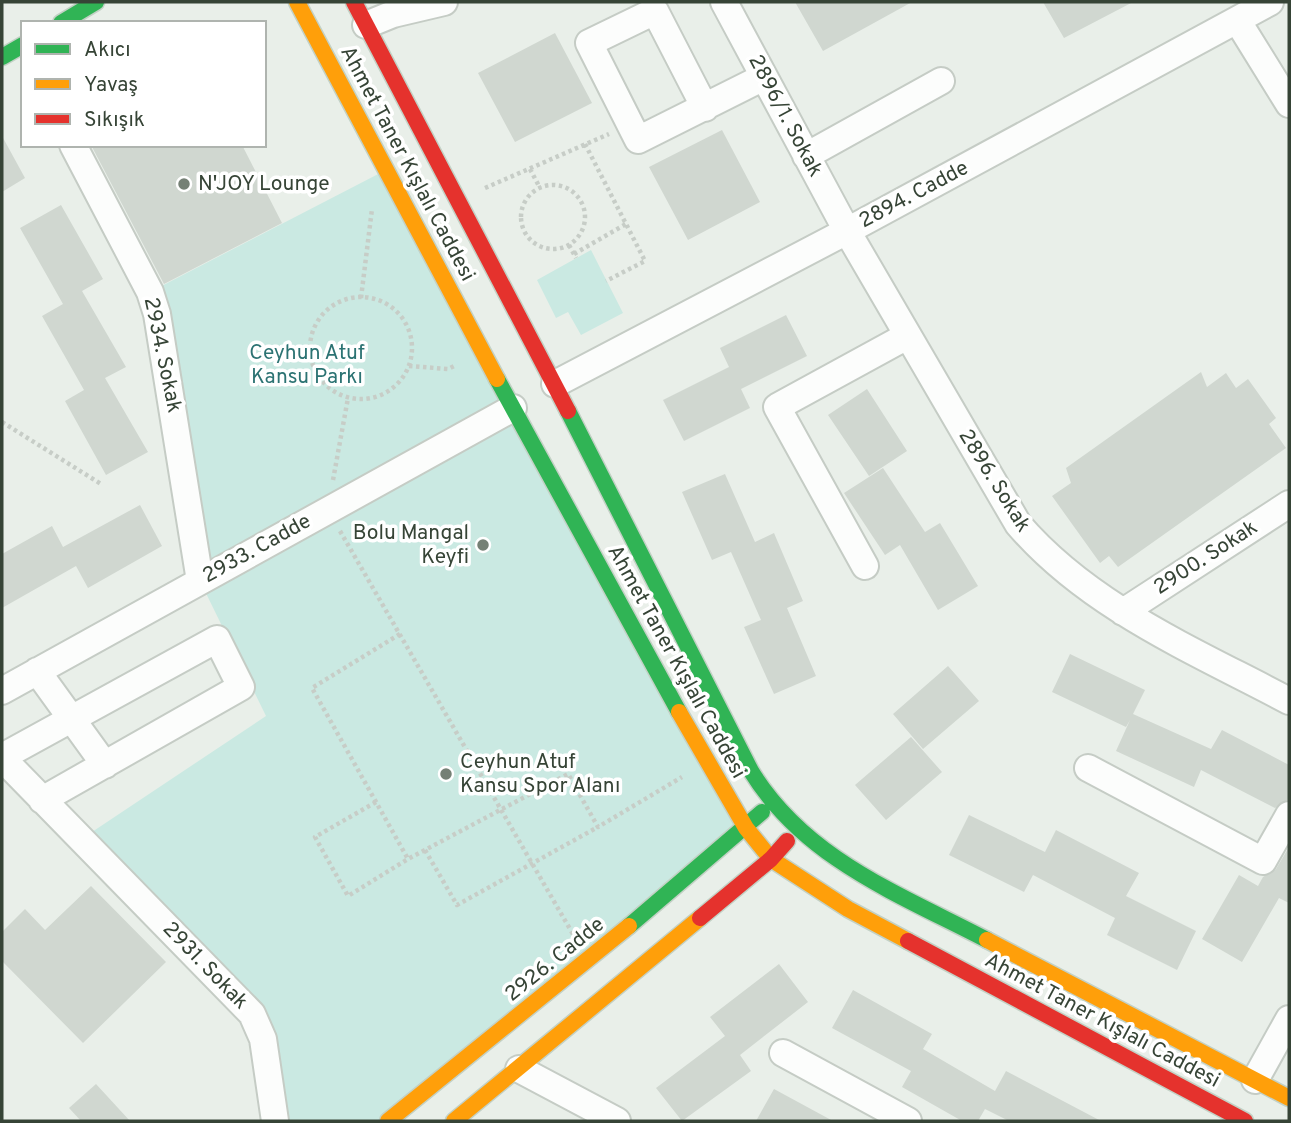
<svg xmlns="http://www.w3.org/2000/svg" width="1291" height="1123" viewBox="0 0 1291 1123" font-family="Overpass,sans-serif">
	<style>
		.green { fill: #cae9e2 }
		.building { fill: #d0d7d0 }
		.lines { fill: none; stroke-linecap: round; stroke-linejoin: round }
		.street-casing { stroke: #c5ccc5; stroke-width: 30 }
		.fast-casing { stroke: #c3d1c5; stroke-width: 19 }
		.slow-casing { stroke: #c3d1c5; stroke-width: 19 }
		.jam-casing { stroke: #c3d1c5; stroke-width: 19 }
		.path { stroke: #c7cdc7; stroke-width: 4.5; stroke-dasharray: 3.5 3.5; stroke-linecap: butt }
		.street { stroke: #fcfdfc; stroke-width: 26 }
		.fast { stroke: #30b455; stroke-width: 16 }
		.slow { stroke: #ff9f0a; stroke-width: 16 }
		.jam { stroke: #e5322d; stroke-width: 16 }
		.poi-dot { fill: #758075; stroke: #fff; stroke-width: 2.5 }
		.labels { text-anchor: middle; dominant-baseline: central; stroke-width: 7; stroke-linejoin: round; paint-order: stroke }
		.street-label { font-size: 21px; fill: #364436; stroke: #fff }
		.poi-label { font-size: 21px; fill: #364436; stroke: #fff; text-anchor: start }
		.park-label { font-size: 21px; fill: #2c7373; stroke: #fff }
	</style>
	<rect width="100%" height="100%" fill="#e9efe9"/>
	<path class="green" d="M 386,170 L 746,828 L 388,1121 L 275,1121 L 263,1039 L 80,840 L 266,716 L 200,581 L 150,292 Z
		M 591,250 L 623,313 L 581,335 L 568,312 L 556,318 L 537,280 Z"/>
	<path class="building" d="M 795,2 L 912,2 L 823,51 Z
		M 1043,2 L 1133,2 L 1064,38 Z
		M 555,33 L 592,103 L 515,142 L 478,73 Z
		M 722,130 L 760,202 L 688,240 L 649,167 Z
		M 2,136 L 25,178 L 2,192 Z
		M 91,145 L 242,145 L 282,223 L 164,284 Z
		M 61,205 L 103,279 L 82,291 L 126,367 L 105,378 L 148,452 L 106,475 L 65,401 L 84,390 L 42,316 L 63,304 L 20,228 Z
		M 786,315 L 807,356 L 741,389 L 750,408 L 684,441 L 663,400 L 729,367 L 720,348 Z
		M 1201,372 L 1207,387 L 1226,373 L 1236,388 L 1248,379 L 1276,418 L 1269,424 L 1286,448 L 1118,567 L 1109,556 L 1100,563 L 1052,496 L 1071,483 L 1066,468 Z
		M 867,389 L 907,451 L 869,476 L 828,415 Z
		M 883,468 L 925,532 L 940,523 L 978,586 L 938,610 L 900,545 L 885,555 L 844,493 Z
		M 725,474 L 755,542 L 774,533 L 803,601 L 787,608 L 816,676 L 774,694 L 744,627 L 761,620 L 731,552 L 712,560 L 682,492 Z
		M 140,505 L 162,546 L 88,588 L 76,566 L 2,608 L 2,554 L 52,526 L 63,547 Z
		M 1070,654 L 1145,690 L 1133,714 L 1211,749 L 1222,730 L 1289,765 L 1289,799 L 1275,808 L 1201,770 L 1194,787 L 1116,751 L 1130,720 L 1126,727 L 1052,692 Z
		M 948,666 L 979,701 L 923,749 L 893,714 Z
		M 911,737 L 942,772 L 886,820 L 855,785 Z
		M 969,815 L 1045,852 L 1056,830 L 1139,873 L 1126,896 L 1196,931 L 1177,970 L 1107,935 L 1115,918 L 1033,875 L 1024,892 L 949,855 Z
		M 1289,847 L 1289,903 L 1279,898 L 1242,962 L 1202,939 L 1239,875 L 1258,886 L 1263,877 L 1276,869 Z
		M 91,886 L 166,962 L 83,1043 L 2,961 L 2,932 L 25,909 L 45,930 Z
		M 779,964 L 808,1002 L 740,1055 L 751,1071 L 682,1121 L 656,1088 L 725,1036 L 710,1017 Z
		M 853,990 L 932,1034 L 923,1049 L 995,1091 L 1006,1071 L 1101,1121 L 1009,1121 L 985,1109 L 978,1121 L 962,1121 L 902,1087 L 911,1071 L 832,1028 Z
		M 96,1084 L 130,1121 L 81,1121 L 69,1108 Z
		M 774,1089 L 833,1121 L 756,1121 Z"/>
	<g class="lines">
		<defs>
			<path id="street" d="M 724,2 L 847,231 L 1018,524 C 1089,607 1195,651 1289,701
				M 1237,20 L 1289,104
				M 366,25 L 393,14 L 444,2
				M 705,108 L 655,11 L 589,43 L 638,140 L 764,77
				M 73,145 L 150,292 L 157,314 L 200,581
				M 806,156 L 941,81
				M 555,384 L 847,231 L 1270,2
				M 865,566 L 777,407 L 907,336
				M 1123,612 L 1289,504
				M 37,671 L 105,765
				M 2,691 L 513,408
				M 2,757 L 217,639 L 241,687 L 42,800
				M 2,758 L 252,1014 L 263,1039 L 275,1121
				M 1088,768 L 1263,861 L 1289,815
				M 783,1053 L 908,1121
				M 519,1069 L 617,1121
				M 1255,1080 L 1289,1019"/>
			<path id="fast" d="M 61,23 L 96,2
				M 2,57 L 23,45
				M 497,379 L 679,712
				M 568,411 L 751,771 C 805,859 899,894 987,940
				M 629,926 L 762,812"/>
			<path id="slow" d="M 297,2 L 497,379
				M 679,712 L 746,828 L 771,859 L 848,909 L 908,941
				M 987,940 L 1289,1098
				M 388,1121 L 629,926
				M 454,1121 L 700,918"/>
			<path id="jam" d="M 354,2 L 568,411
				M 700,918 L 771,859 L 787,841
				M 908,941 L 1245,1121"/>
		</defs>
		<use href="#street" class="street-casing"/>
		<use href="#fast" class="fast-casing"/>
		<use href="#slow" class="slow-casing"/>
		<use href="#jam" class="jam-casing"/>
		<path class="path" d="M 585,144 L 645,261 L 606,281
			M 530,169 L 540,188
			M521 217a32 32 0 1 1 64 0a32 32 0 1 1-64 0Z
			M 485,188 L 609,134
			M 569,245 L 576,258
			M 574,254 L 626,224
			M310 348a51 51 0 1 1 102 0a51 51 0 1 1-102 0Z
			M 361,298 L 372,209
			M 409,366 L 448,369 L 456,365
			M 2,422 L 101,484
			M 333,480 L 348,398
			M 340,531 L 574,936
			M 400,634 L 312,688 L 408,859 L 568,774 L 598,827 L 682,777
			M 376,802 L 315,837 L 348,896 L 408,859
			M 425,850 L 457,905 L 598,827"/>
		<use href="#street" class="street"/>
		<use href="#fast" class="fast"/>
		<use href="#slow" class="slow"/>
		<use href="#jam" class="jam"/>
	</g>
	<g class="poi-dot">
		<circle cx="184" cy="184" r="7"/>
		<circle cx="483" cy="545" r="7"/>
		<circle cx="446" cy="774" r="7"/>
	</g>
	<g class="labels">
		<g class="street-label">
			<text transform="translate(785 116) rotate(62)">2896/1. Sokak</text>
			<text transform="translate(407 164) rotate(62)">Ahmet Taner Kışlalı Caddesi</text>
			<text transform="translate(914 195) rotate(-28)">2894. Cadde</text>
			<text transform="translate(162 355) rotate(78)">2934. Sokak</text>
			<text transform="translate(994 481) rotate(58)">2896. Sokak</text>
			<text transform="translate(257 549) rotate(-29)">2933. Cadde</text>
			<text transform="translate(1206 558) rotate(-33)">2900. Sokak</text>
			<text transform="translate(676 662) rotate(61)">Ahmet Taner Kışlalı Caddesi</text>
			<text transform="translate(555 960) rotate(-39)">2926. Cadde</text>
			<text transform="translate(205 966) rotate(46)">2931. Sokak</text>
			<text transform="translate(1102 1021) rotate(28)">Ahmet Taner Kışlalı Caddesi</text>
		</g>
		<g class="poi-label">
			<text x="198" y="184">N'JOY Lounge</text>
			<text x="469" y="533" text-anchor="end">Bolu Mangal<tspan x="469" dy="24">Keyfi</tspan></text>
			<text x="460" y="762">Ceyhun Atuf<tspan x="460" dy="24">Kansu Spor Alanı</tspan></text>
		</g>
		<g class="park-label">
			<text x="307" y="353">Ceyhun Atuf<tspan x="307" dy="24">Kansu Parkı</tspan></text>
		</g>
	</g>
	<rect width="1291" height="1123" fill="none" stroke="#364436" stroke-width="7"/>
	<rect x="21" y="21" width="245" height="126" fill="#ffffff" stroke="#afb4af" stroke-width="2"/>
	<rect x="35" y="44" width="35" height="10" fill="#30b455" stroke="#afb4af" stroke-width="2"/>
	<text x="84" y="56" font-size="21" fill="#364436">Akıcı</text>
	<rect x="35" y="79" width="35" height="10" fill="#ff9f0a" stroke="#afb4af" stroke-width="2"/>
	<text x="84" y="91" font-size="21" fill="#364436">Yavaş</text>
	<rect x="35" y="114" width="35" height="10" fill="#e5322d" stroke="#afb4af" stroke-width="2"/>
	<text x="84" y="126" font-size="21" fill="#364436">Sıkışık</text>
</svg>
